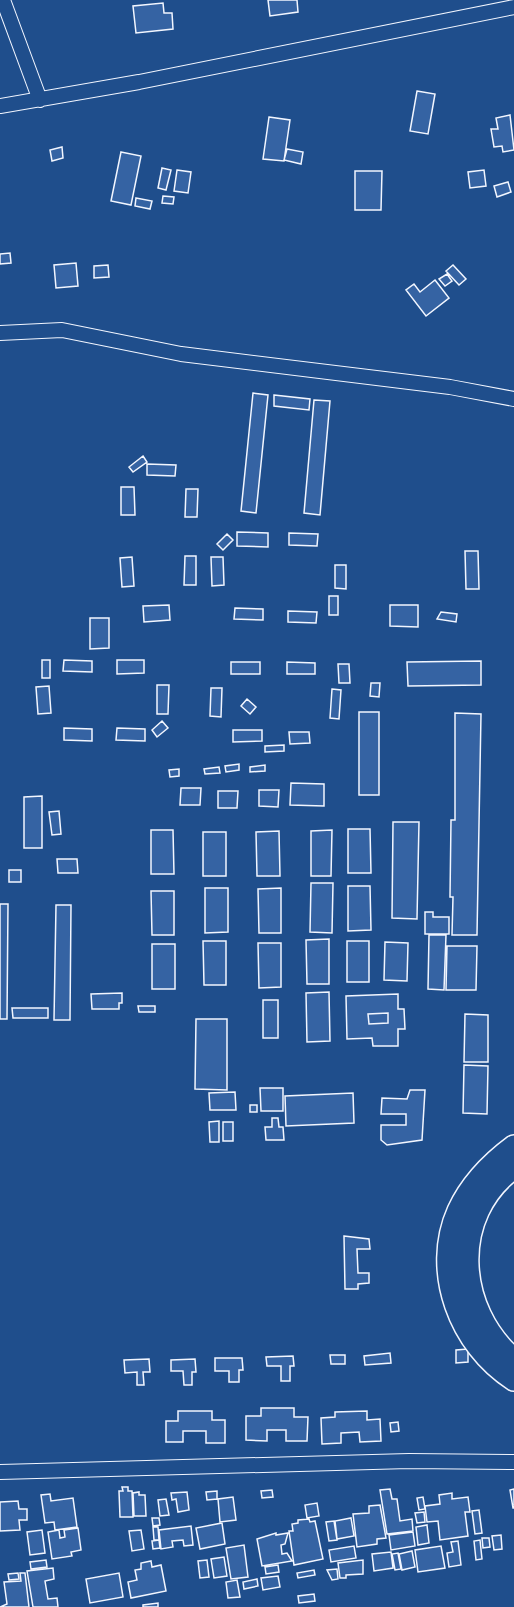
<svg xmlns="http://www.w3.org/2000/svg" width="514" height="1607" viewBox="0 0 514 1607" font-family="Roboto,sans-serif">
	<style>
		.building { fill: #3563a3; stroke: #f2f6ff; stroke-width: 1.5; fill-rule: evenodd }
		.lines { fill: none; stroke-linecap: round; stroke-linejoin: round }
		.minor-casing { stroke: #f2f6ff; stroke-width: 16 }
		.trunk-casing { stroke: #f2f6ff; stroke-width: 24 }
		.minor { stroke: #1f4e8c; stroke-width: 14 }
		.trunk { stroke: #1f4e8c; stroke-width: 21 }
	</style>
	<rect width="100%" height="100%" fill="#1f4e8c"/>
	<path class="building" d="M 268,0 L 297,0 L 298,12 L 270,16 Z
		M 163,3 L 164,13 L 172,13 L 173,29 L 136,33 L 133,6 Z
		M 417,91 L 435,94 L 428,134 L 410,131 Z
		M 510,115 L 514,150 L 503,152 L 502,146 L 494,147 L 491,129 L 498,129 L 496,118 Z
		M 269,117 L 290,120 L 284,161 L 263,159 Z
		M 62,147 L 63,158 L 52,161 L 50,150 Z
		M 287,149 L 303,152 L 301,164 L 284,160 Z
		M 121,152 L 141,156 L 131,205 L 111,201 Z
		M 162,168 L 171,170 L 166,190 L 158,188 Z
		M 177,170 L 191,172 L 188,193 L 174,191 Z
		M 484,170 L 486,186 L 470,188 L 468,172 Z
		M 355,171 L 382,171 L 381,210 L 355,210 Z
		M 508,182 L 511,192 L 497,197 L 494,186 Z
		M 163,196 L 174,197 L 173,204 L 162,203 Z
		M 136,198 L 152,201 L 150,209 L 135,206 Z
		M 10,253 L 11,263 L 0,264 L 0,254 Z
		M 76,263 L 78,286 L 56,288 L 54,265 Z
		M 108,265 L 109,277 L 94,278 L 94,266 Z
		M 453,265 L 466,279 L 459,285 L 446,271 Z
		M 447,274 L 452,281 L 445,286 L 439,279 Z
		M 435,280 L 449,298 L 426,316 L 406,290 L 414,284 L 420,292 Z
		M 253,393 L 268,395 L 256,513 L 241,511 Z
		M 274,395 L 310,399 L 309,410 L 274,406 Z
		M 314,400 L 330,401 L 320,515 L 304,513 Z
		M 143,456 L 147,462 L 133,472 L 129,467 Z
		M 147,464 L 176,465 L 175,476 L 147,475 Z
		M 121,487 L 134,487 L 135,515 L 121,515 Z
		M 186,489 L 198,489 L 197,517 L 185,517 Z
		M 237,532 L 268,533 L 268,547 L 237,546 Z
		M 289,533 L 318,534 L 317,546 L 289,545 Z
		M 227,534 L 233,540 L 223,550 L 217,544 Z
		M 465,551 L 478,551 L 479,589 L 466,589 Z
		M 185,556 L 196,556 L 196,585 L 184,585 Z
		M 132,557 L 134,586 L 122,587 L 120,558 Z
		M 211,557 L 223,557 L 224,585 L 212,586 Z
		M 335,565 L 346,565 L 346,589 L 335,588 Z
		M 329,596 L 338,596 L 338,615 L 329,615 Z
		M 169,605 L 170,620 L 144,622 L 143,606 Z
		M 390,605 L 418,605 L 418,627 L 390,626 Z
		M 235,608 L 263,609 L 263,620 L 234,619 Z
		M 288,611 L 317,612 L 316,623 L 288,622 Z
		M 441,612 L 457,614 L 456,622 L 437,619 Z
		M 90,618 L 109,618 L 109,648 L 90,649 Z
		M 42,660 L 50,660 L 50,678 L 42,678 Z
		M 64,660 L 92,661 L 92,672 L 63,671 Z
		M 117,660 L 144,660 L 144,673 L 117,674 Z
		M 481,661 L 481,685 L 408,686 L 407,662 Z
		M 231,662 L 260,662 L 260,674 L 231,674 Z
		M 287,662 L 315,663 L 315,674 L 287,674 Z
		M 338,664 L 349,664 L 350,683 L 339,683 Z
		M 371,683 L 380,683 L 379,697 L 370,696 Z
		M 157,685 L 169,685 L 168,714 L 157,714 Z
		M 49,686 L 51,713 L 38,714 L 36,687 Z
		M 211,688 L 222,688 L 221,717 L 210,716 Z
		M 332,689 L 341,690 L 339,719 L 330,718 Z
		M 247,699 L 256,707 L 250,714 L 241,706 Z
		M 359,712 L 379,712 L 379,795 L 359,795 Z
		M 455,713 L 481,714 L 477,935 L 452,935 L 453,897 L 450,897 L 451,820 L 455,820 Z
		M 162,721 L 168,728 L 157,737 L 152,730 Z
		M 64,728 L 92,729 L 92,741 L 64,740 Z
		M 117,728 L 145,729 L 145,741 L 116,740 Z
		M 233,730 L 262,730 L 262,741 L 233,742 Z
		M 289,732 L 309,732 L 310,743 L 290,744 Z
		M 284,745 L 284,751 L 265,752 L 265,746 Z
		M 239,764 L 239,770 L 226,772 L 225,766 Z
		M 265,765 L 265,771 L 250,772 L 250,767 Z
		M 219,767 L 220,773 L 205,774 L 204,769 Z
		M 179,769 L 179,776 L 170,777 L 169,770 Z
		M 291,783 L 324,784 L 324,806 L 290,805 Z
		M 181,788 L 201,788 L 200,805 L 180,805 Z
		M 259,790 L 279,790 L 278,807 L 259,806 Z
		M 218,791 L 238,791 L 237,808 L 218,808 Z
		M 42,796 L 42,848 L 24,848 L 24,797 Z
		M 59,811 L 61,834 L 52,835 L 49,812 Z
		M 393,822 L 419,822 L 417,919 L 392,918 Z
		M 348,829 L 370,829 L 371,873 L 348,873 Z
		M 151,830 L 173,830 L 174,874 L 151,874 Z
		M 332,830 L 331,876 L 311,876 L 311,831 Z
		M 279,831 L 280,876 L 257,876 L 256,832 Z
		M 203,832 L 226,832 L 226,876 L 203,876 Z
		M 57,859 L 77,859 L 78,873 L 58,873 Z
		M 9,870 L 21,870 L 21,882 L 9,882 Z
		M 311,883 L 333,883 L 332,933 L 310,932 Z
		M 348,886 L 370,886 L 371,930 L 348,931 Z
		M 205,888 L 228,888 L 228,932 L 205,933 Z
		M 281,888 L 281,933 L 259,933 L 258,889 Z
		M 151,891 L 174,891 L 174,935 L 152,935 Z
		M 0,904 L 8,904 L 7,1019 L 0,1019 Z
		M 56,905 L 71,905 L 70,1020 L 54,1020 Z
		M 425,912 L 433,912 L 433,917 L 449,917 L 449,934 L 425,934 Z
		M 429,935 L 446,935 L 444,990 L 428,989 Z
		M 329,939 L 329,984 L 307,984 L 306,940 Z
		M 203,941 L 226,941 L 226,985 L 204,985 Z
		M 347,941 L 369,941 L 369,982 L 347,982 Z
		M 385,942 L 408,943 L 407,981 L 384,980 Z
		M 258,943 L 281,943 L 281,987 L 259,988 Z
		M 152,944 L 175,944 L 175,989 L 152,989 Z
		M 447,946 L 477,946 L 476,990 L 446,990 Z
		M 329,992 L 330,1041 L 307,1042 L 306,993 Z
		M 122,993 L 122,1003 L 119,1003 L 119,1009 L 92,1009 L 91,994 Z
		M 398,994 L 398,1009 L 404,1009 L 405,1029 L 398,1029 L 398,1046 L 373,1046 L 372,1038 L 347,1039 L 346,996 ZM 388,1013 L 388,1023 L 369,1024 L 368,1014 Z
		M 263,1000 L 278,1000 L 278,1038 L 263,1038 Z
		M 138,1006 L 155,1006 L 155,1012 L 139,1012 Z
		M 12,1008 L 48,1008 L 48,1018 L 13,1018 Z
		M 388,1013 L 388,1023 L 369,1024 L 368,1014 Z
		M 465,1014 L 488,1015 L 488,1062 L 464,1062 Z
		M 196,1019 L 227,1019 L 227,1090 L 195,1089 Z
		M 464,1065 L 488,1066 L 487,1114 L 463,1113 Z
		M 260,1088 L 283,1088 L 283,1111 L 261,1111 Z
		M 410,1090 L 425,1090 L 422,1140 L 387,1145 L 381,1140 L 381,1125 L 406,1125 L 406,1114 L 381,1114 L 382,1098 L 407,1099 Z
		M 235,1092 L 236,1110 L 210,1110 L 209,1093 Z
		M 353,1093 L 354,1123 L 286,1126 L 285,1096 Z
		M 250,1105 L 257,1105 L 257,1112 L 250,1112 Z
		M 272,1118 L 278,1118 L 279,1127 L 283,1127 L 284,1140 L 266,1140 L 265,1127 L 272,1127 Z
		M 219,1121 L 219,1142 L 210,1142 L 209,1122 Z
		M 223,1122 L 233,1122 L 233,1141 L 223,1141 Z
		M 344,1236 L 369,1239 L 370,1249 L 357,1249 L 358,1273 L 369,1273 L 369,1283 L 358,1284 L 358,1289 L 345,1289 Z
		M 468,1349 L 468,1362 L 456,1363 L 456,1350 Z
		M 390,1353 L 391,1363 L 365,1365 L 364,1356 Z
		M 330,1355 L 345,1355 L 345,1364 L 331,1364 Z
		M 293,1356 L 294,1366 L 290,1366 L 290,1381 L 281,1381 L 281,1366 L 267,1366 L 266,1357 Z
		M 215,1358 L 242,1358 L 243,1370 L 239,1370 L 239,1382 L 229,1382 L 229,1371 L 215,1371 Z
		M 149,1359 L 150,1372 L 143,1372 L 144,1385 L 137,1385 L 137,1372 L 125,1373 L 124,1360 Z
		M 195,1359 L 196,1372 L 192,1372 L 192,1385 L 184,1385 L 183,1371 L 171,1371 L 171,1360 Z
		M 261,1408 L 294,1408 L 294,1417 L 308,1417 L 307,1441 L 286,1441 L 286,1430 L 267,1430 L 267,1441 L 246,1440 L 246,1416 L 261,1416 Z
		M 178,1411 L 212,1411 L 212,1420 L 225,1420 L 225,1443 L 206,1443 L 206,1431 L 183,1431 L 183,1442 L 166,1442 L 166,1421 L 178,1421 Z
		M 367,1411 L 367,1420 L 380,1419 L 381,1441 L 360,1442 L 359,1432 L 341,1433 L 341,1443 L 322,1444 L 321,1418 L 335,1417 L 335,1412 Z
		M 398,1422 L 399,1431 L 391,1432 L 390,1423 Z
		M 122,1487 L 128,1487 L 128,1491 L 132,1491 L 133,1517 L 120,1517 L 119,1491 L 123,1491 Z
		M 390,1489 L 392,1499 L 397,1499 L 400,1521 L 412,1519 L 413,1531 L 387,1534 L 380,1490 Z
		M 514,1489 L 514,1508 L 513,1508 L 510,1490 Z
		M 272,1490 L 273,1497 L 262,1498 L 261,1491 Z
		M 217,1491 L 217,1499 L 207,1500 L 206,1492 Z
		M 139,1492 L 139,1495 L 145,1495 L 146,1516 L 134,1516 L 133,1493 Z
		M 187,1492 L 189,1510 L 178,1512 L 176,1499 L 172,1500 L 171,1493 Z
		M 452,1493 L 452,1499 L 468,1497 L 470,1512 L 465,1512 L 468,1536 L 440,1540 L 438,1521 L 427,1522 L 425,1506 L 440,1504 L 439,1495 Z
		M 50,1494 L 51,1501 L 73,1498 L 77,1527 L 55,1530 L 54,1522 L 45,1523 L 41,1495 Z
		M 233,1497 L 236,1520 L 220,1522 L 218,1499 Z
		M 423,1497 L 425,1509 L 419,1510 L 417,1498 Z
		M 166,1499 L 169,1515 L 160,1516 L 158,1500 Z
		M 18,1501 L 19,1509 L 27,1509 L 27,1520 L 19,1520 L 20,1530 L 0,1531 L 0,1502 Z
		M 317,1503 L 319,1516 L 307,1518 L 305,1505 Z
		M 380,1505 L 386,1538 L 377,1539 L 377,1544 L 357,1547 L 353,1514 L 369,1513 L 369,1506 Z
		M 479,1510 L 482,1533 L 475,1534 L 472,1511 Z
		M 424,1512 L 425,1522 L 417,1523 L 415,1513 Z
		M 152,1518 L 159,1518 L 160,1525 L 153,1526 Z
		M 351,1518 L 354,1536 L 337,1539 L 335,1521 Z
		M 309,1519 L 310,1522 L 315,1521 L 323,1559 L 294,1565 L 289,1531 L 293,1531 L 292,1524 L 298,1523 L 298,1520 Z
		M 334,1521 L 337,1540 L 329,1541 L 326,1522 Z
		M 222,1523 L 225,1544 L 200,1549 L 196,1528 Z
		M 427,1525 L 429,1543 L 418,1545 L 416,1527 Z
		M 191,1526 L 193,1545 L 184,1546 L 183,1540 L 172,1541 L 173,1547 L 161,1549 L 159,1530 Z
		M 153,1527 L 158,1527 L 159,1540 L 154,1540 Z
		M 78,1528 L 81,1550 L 71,1552 L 72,1556 L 52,1559 L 48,1532 L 59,1530 L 60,1538 L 65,1537 L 64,1530 Z
		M 42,1530 L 45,1553 L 30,1555 L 27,1532 Z
		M 141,1530 L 144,1549 L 132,1551 L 129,1531 Z
		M 413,1532 L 415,1546 L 391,1550 L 389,1535 Z
		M 276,1533 L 276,1535 L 288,1533 L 285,1544 L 281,1545 L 282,1554 L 287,1553 L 292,1561 L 262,1566 L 257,1539 Z
		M 501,1535 L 502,1549 L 494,1550 L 492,1536 Z
		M 482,1538 L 489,1538 L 490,1547 L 483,1548 Z
		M 159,1540 L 160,1548 L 153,1549 L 152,1541 Z
		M 480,1540 L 482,1559 L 476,1560 L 474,1541 Z
		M 458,1541 L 461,1565 L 449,1567 L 447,1553 L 453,1552 L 451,1542 Z
		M 244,1545 L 248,1577 L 231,1579 L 226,1548 Z
		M 354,1546 L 356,1558 L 331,1562 L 329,1550 Z
		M 441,1546 L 445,1568 L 418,1572 L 415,1550 Z
		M 412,1551 L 415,1567 L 402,1570 L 399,1554 Z
		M 391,1552 L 393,1568 L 374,1571 L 372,1554 Z
		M 398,1553 L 401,1569 L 395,1570 L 392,1554 Z
		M 224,1557 L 227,1576 L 214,1578 L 211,1559 Z
		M 46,1560 L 47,1567 L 31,1569 L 30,1562 Z
		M 207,1560 L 209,1577 L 200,1578 L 198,1561 Z
		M 363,1560 L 363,1574 L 346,1575 L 346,1578 L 340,1578 L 338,1563 Z
		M 151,1561 L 152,1567 L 161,1565 L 166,1591 L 131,1598 L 128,1582 L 137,1580 L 135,1570 L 141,1569 L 141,1563 Z
		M 278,1565 L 279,1572 L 266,1574 L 265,1567 Z
		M 53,1568 L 54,1579 L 45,1581 L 48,1599 L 57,1598 L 58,1607 L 33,1607 L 27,1571 Z
		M 337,1569 L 338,1579 L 332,1580 L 327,1570 Z
		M 314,1570 L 315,1575 L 298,1578 L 297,1573 Z
		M 18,1573 L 19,1579 L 9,1580 L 8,1574 Z
		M 20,1573 L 25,1573 L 29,1607 L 0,1607 L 7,1604 L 4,1582 L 21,1581 Z
		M 119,1573 L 123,1597 L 90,1603 L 86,1579 Z
		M 278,1576 L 280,1587 L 263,1590 L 261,1578 Z
		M 257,1579 L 258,1586 L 244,1589 L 243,1582 Z
		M 237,1580 L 240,1597 L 228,1598 L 226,1582 Z
		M 314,1594 L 315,1601 L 299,1603 L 298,1596 Z
		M 158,1603 L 158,1607 L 143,1607 L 143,1605 Z"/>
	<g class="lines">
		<defs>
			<path id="minor" d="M 3,0 L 40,100
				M 0,106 L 139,82 L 514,7
				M 0,333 L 62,330 L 181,354 L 450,387 L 514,399
				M 0,1472 L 409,1461 L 514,1462"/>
			<path id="trunk" d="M 514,1146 C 491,1163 470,1185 458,1211 C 431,1271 460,1346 514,1380
				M 514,1168 C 449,1215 456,1310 514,1359"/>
		</defs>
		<use href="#minor" class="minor-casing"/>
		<use href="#trunk" class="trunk-casing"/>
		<use href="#minor" class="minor"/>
		<use href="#trunk" class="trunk"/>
	</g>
</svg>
